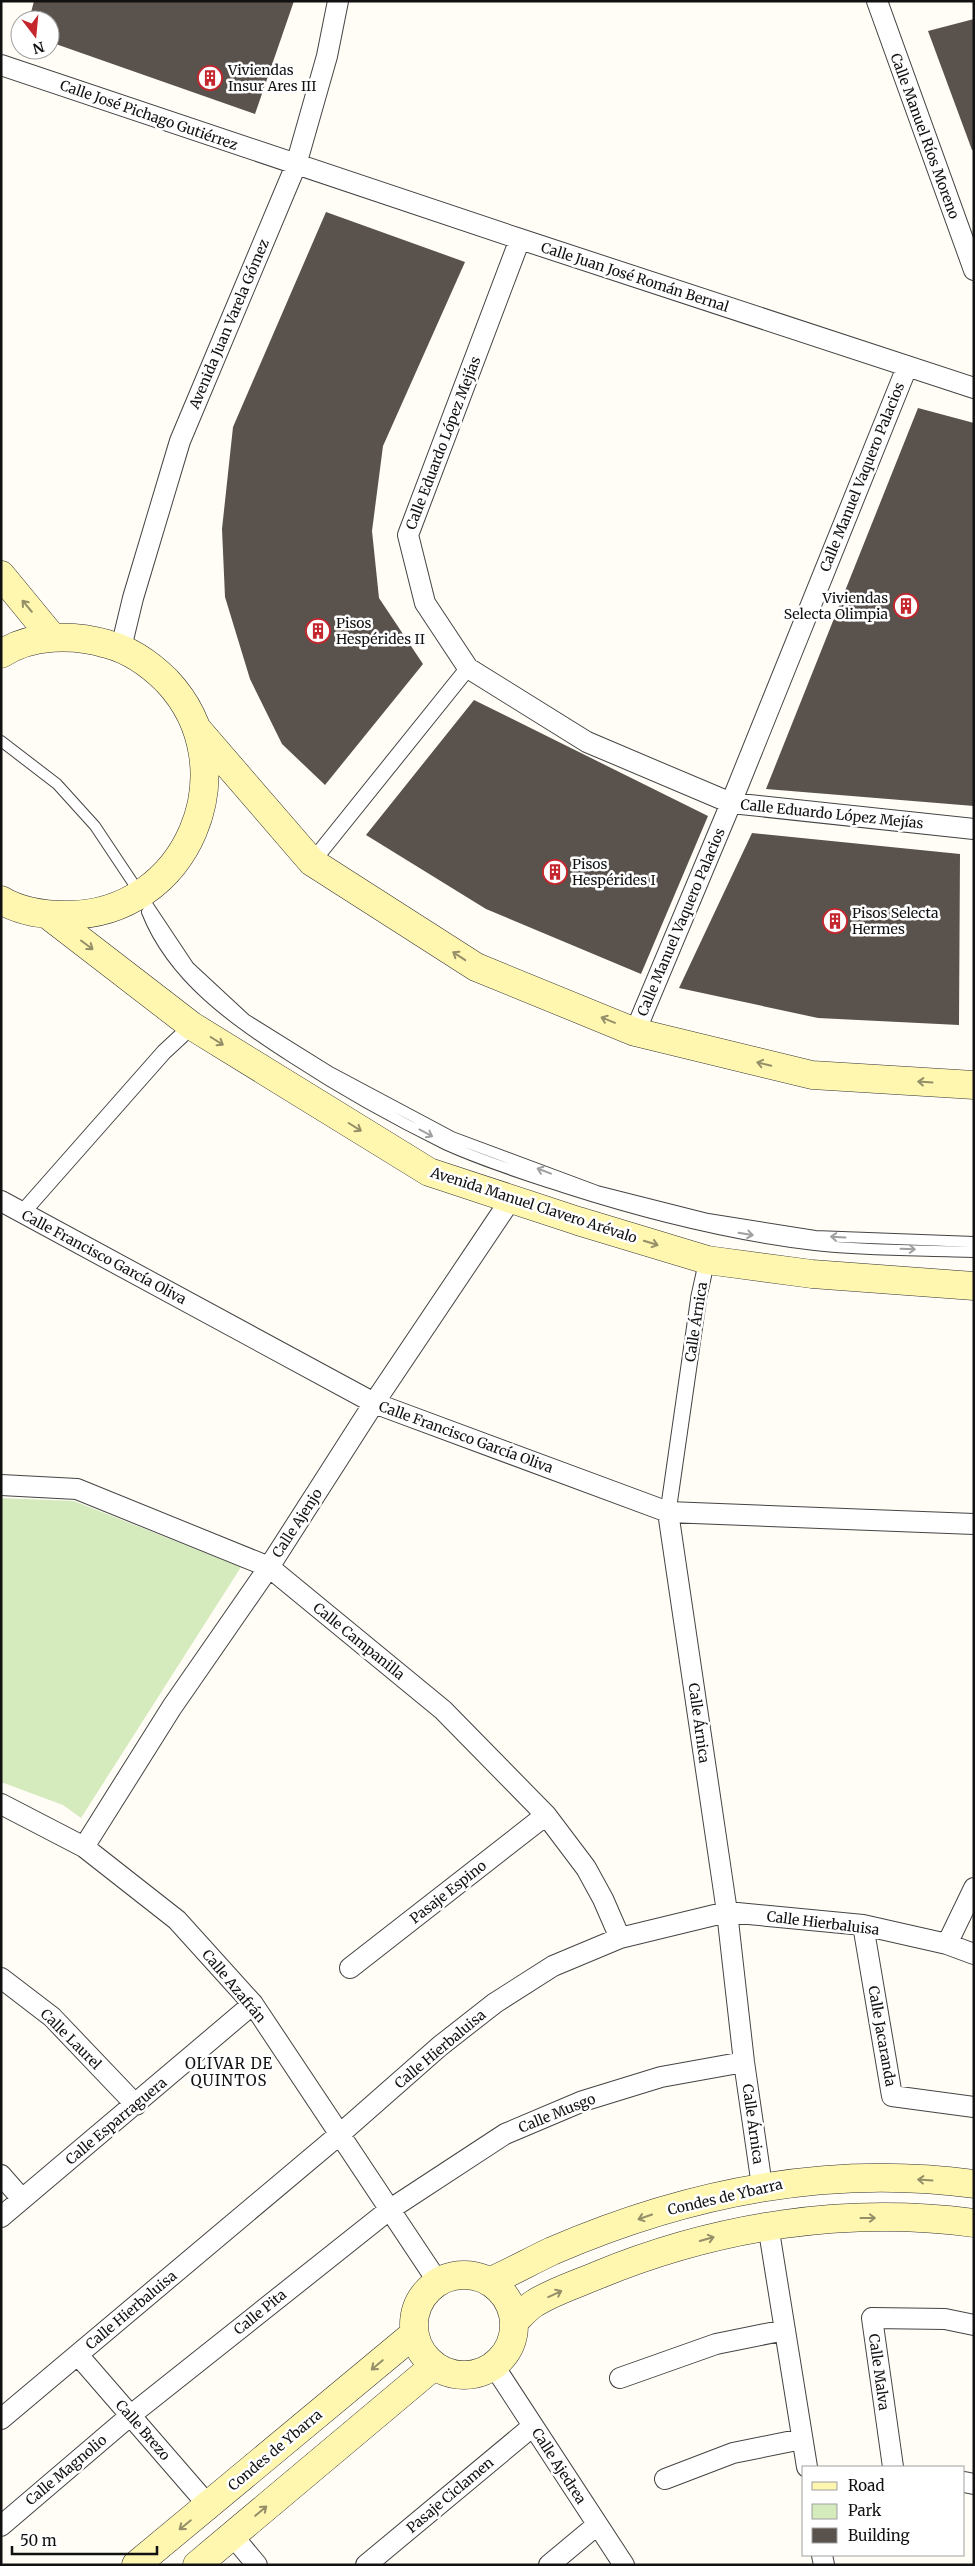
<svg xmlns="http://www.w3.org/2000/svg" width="975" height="2566" viewBox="0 0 975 2566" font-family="Merriweather,serif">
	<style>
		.green { fill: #d5ebbd }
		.building { fill: #5a524d }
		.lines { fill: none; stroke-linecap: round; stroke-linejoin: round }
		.service-casing { stroke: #444; stroke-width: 12 }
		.pedestrian-casing { stroke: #444; stroke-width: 17 }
		.minor-casing { stroke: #444; stroke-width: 22 }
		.secondary-casing { stroke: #333; stroke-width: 29 }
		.service { stroke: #fff; stroke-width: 10 }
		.pedestrian { stroke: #fff; stroke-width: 15 }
		.minor { stroke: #fff; stroke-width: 20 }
		.secondary { stroke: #fff6b0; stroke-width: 28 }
		.oneway { stroke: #948f68 }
		.oneway2 { stroke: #a0a0a0 }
		.labels { text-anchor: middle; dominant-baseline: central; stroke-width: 5; stroke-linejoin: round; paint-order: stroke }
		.poi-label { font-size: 14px; fill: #111; stroke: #fff; text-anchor: start }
		.street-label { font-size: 14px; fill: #111; stroke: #fff }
		.neighbourhood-label { font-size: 15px; letter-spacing: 1px; fill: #111; stroke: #fff }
	</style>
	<rect width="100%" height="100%" fill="#fffdf5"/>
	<path class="green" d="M 1,1498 L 74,1501 L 241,1567 L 81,1818 L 63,1805 L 1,1782 Z"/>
	<path class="building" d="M 34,1 L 294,1 L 255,114 L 50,42 L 50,20 L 29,20 Z
		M 974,19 L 974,150 L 972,150 L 928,31 Z
		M 326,212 L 465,262 L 383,446 L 372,531 L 379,598 L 423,664 L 325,785 L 282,744 L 250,679 L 225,597 L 222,529 L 233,427 Z
		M 918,408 L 974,423 L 974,806 L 766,789 Z
		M 474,700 L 708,816 L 641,974 L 486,909 L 366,835 Z
		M 752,833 L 960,854 L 959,1025 L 818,1018 L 679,988 Z"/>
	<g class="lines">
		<defs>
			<path id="service" d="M 1,741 L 57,784 L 95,826 L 189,967 L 245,1019 L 330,1072 L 452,1137 L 597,1191 L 708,1219 L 815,1236 L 974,1242
				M 147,912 C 173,978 235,1021 293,1058 C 342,1090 394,1119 447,1145 C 485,1162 526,1175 566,1188 C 647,1214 730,1235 815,1245 C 867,1251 921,1250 974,1252"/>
			<path id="pedestrian" d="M 312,862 L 468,668
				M 22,1213 L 164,1052 L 192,1026
				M 668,1512 L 699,1296 L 707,1260"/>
			<path id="minor" d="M 877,1 L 974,270
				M 1,65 L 520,239 L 974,388
				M 520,239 L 408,535 L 425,603 L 468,668 L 587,742 L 731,803 L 974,829
				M 121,648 L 133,598 L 180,441 L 296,165 L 327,56 L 338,1
				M 635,1032 L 731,803 L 907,367
				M 1,1201 L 374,1403 L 668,1512 L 974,1524
				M 1,1485 L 77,1489 L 269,1567 L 443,1710 L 546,1815 L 586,1868 L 603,1899 L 620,1938
				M 668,1512 L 727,1912 L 744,2062 L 762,2186
				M 1,1804 L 84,1847 L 177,1920 L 253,2004 L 438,2282
				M 84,1847 L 172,1707 L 269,1567 L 374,1403 L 511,1199
				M 863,1925 L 892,2096 L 974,2107
				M 947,1944 L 974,1888
				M 350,1968 L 546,1815
				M 1,1978 L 52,2017 L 136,2105
				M 1,2175 L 22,2199
				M 1,2217 L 253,2004
				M 768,2225 L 807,2467
				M 78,2355 L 208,2505
				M 494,2366 L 624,2565
				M 620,2378 L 716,2344 L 785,2330
				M 1,2419 L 340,2134 L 440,2046 L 495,2003 L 553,1966 L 620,1938 L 727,1912 L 863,1925 L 947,1944 L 974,1954
				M 893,2467 L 872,2318 L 945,2319 L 974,2325
				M 665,2479 L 733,2453 L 802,2439
				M 964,2482 L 974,2484
				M 1,2526 L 131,2415 L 389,2210 L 505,2134 L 583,2101 L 661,2077 L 744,2062
				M 232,2535 L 257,2565
				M 822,2555 L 824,2565
				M 366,2565 L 533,2426
				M 549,2565 L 597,2525"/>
			<path id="secondary" d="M 1,575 L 52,637
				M 1,654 C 31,634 74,634 107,644 C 130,650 150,664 167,681 C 249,768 188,916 66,915 C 44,915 21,912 1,900
				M 198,730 L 312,862 L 476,967 L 635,1032 L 812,1075 L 974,1085
				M 48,915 L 192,1026 L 429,1172 L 578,1221 L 707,1260 L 812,1274 L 974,1286
				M414 2325a50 50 0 1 1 100 0a50 50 0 1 1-100 0Z
				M 491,2281 C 511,2272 531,2261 552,2251 C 686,2193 828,2164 974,2184
				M 515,2321 C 521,2315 528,2307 535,2303 C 554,2291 577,2284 598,2275 C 717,2226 846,2206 974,2223
				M 136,2565 L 414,2334
				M 197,2565 L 434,2366"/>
		</defs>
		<use href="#service" class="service-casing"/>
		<use href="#pedestrian" class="pedestrian-casing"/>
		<use href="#minor" class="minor-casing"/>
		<use href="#secondary" class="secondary-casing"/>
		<use href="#service" class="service"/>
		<use href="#pedestrian" class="pedestrian"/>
		<use href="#minor" class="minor"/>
		<use href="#secondary" class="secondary"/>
	</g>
	<defs><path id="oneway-shaft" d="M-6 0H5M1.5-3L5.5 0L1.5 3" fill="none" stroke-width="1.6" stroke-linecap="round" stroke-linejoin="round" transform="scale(1.25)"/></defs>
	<g class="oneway">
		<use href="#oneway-shaft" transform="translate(27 606) rotate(-130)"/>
		<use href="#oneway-shaft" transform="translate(87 945) rotate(37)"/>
		<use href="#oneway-shaft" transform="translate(459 956) rotate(-147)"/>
		<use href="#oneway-shaft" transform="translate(608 1020) rotate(-158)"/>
		<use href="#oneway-shaft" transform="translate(217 1041) rotate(32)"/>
		<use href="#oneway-shaft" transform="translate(764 1064) rotate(-166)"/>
		<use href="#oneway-shaft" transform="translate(925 1082) rotate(-176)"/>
		<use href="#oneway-shaft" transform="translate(355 1127) rotate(32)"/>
		<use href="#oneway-shaft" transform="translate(651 1243) rotate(17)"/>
		<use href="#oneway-shaft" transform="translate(925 2180) rotate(-176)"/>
		<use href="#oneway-shaft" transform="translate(645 2217) rotate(161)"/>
		<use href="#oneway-shaft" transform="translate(868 2218)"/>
		<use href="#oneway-shaft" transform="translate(707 2239) rotate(-16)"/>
		<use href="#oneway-shaft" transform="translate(555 2294) rotate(-25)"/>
		<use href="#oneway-shaft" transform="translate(377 2365) rotate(140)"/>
		<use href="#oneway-shaft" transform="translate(261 2511) rotate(-40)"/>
		<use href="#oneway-shaft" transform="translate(185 2525) rotate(141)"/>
	</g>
	<g class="oneway2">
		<use href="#oneway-shaft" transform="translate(426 1133) rotate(28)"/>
		<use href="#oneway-shaft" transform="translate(544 1171) rotate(-159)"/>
		<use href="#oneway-shaft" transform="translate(746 1234) rotate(9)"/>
		<use href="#oneway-shaft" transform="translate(838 1237) rotate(-177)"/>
		<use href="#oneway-shaft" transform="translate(908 1249) rotate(2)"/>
	</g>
	<defs>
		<symbol id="building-ring" viewBox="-11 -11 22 22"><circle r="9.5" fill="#fff" stroke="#c4262e" stroke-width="1.5"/><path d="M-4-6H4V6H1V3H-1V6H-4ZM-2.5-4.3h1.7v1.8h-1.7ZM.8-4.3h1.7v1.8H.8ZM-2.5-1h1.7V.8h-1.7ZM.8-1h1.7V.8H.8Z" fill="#c4262e"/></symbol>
	</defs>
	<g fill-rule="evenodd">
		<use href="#building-ring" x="196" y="64" width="28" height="28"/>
		<use href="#building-ring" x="892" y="592" width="28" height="28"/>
		<use href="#building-ring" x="304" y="617" width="28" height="28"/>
		<use href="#building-ring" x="541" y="858" width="28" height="28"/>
		<use href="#building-ring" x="821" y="907" width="28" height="28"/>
	</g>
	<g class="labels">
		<g class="poi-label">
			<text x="228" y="70">Viviendas<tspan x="228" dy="16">Insur Ares III</tspan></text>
			<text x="888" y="598" text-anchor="end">Viviendas<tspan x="888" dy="16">Selecta Olimpia</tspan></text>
			<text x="336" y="623">Pisos<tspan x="336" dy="16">Hespérides II</tspan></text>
			<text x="572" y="864">Pisos<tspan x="572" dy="16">Hespérides I</tspan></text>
			<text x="852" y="913">Pisos Selecta<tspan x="852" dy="16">Hermes</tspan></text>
		</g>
		<g class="street-label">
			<text transform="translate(149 115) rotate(19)">Calle José Pichago Gutiérrez</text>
			<text transform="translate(925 136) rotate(70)">Calle Manuel Ríos Moreno</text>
			<text transform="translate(635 277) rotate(18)">Calle Juan José Román Bernal</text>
			<text transform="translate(229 324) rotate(-67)">Avenida Juan Varela Gómez</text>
			<text transform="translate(443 443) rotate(-69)">Calle Eduardo López Mejías</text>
			<text transform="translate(862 477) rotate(-68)">Calle Manuel Vaquero Palacios</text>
			<text transform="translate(832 814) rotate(6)">Calle Eduardo López Mejías</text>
			<text transform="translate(681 922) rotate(-67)">Calle Manuel Vaquero Palacios</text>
			<text transform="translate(534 1205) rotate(18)">Avenida Manuel Clavero Arévalo</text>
			<text transform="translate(104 1257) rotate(28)">Calle Francisco García Oliva</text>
			<text transform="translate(696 1322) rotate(-81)">Calle Árnica</text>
			<text transform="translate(466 1437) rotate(20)">Calle Francisco García Oliva</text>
			<text transform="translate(297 1523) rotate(-57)">Calle Ajenjo</text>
			<text transform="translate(359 1641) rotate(39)">Calle Campanilla</text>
			<text transform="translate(699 1723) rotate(82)">Calle Árnica</text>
			<text transform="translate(448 1892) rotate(-38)">Pasaje Espino</text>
			<text transform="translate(823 1923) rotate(7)">Calle Hierbaluisa</text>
			<text transform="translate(234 1986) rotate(50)">Calle Azafrán</text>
			<text transform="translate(882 2036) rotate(80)">Calle Jacaranda</text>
			<text transform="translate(71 2039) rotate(45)">Calle Laurel</text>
			<text transform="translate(440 2049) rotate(-40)">Calle Hierbaluisa</text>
			<text transform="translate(557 2113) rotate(-22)">Calle Musgo</text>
			<text transform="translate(116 2121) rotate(-40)">Calle Esparraguera</text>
			<text transform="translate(753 2124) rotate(82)">Calle Árnica</text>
			<text transform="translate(725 2197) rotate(-13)">Condes de Ybarra</text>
			<text transform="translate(131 2310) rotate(-40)">Calle Hierbaluisa</text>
			<text transform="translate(260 2312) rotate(-39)">Calle Pita</text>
			<text transform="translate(879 2372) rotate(82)">Calle Malva</text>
			<text transform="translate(143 2430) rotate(49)">Calle Brezo</text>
			<text transform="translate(275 2450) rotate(-40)">Condes de Ybarra</text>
			<text transform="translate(559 2466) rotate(57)">Calle Ajedrea</text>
			<text transform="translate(66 2470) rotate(-40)">Calle Magnolio</text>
			<text transform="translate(450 2495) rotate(-40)">Pasaje Ciclamen</text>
		</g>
		<g class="neighbourhood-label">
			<text x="229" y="2063">OLIVAR DE<tspan x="229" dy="17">QUINTOS</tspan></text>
		</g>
	</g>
	<rect width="975" height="2566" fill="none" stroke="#111111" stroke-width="5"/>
	<rect x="802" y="2466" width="162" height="90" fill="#ffffff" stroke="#a0a0a0"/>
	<rect x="812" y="2482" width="25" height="8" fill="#fff6b0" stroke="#a0a0a0"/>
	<text x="848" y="2491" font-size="15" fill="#111111">Road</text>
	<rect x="812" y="2504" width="25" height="15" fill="#d5ebbd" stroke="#a0a0a0"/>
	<text x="848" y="2516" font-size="15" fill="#111111">Park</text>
	<rect x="812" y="2528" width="25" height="15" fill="#5a524d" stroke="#a0a0a0"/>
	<text x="848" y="2541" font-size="15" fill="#111111">Building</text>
	<g transform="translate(35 35) rotate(164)"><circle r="24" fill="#ffffff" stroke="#a0a0a0"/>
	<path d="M0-4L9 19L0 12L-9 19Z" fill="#c4262e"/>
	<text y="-8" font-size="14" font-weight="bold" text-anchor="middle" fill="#111111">N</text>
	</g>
	<path d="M12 2546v8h145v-8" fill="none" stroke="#111111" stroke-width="2.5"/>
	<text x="20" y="2546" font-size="15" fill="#111111" stroke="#ffffff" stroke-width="4" paint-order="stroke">50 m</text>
</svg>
